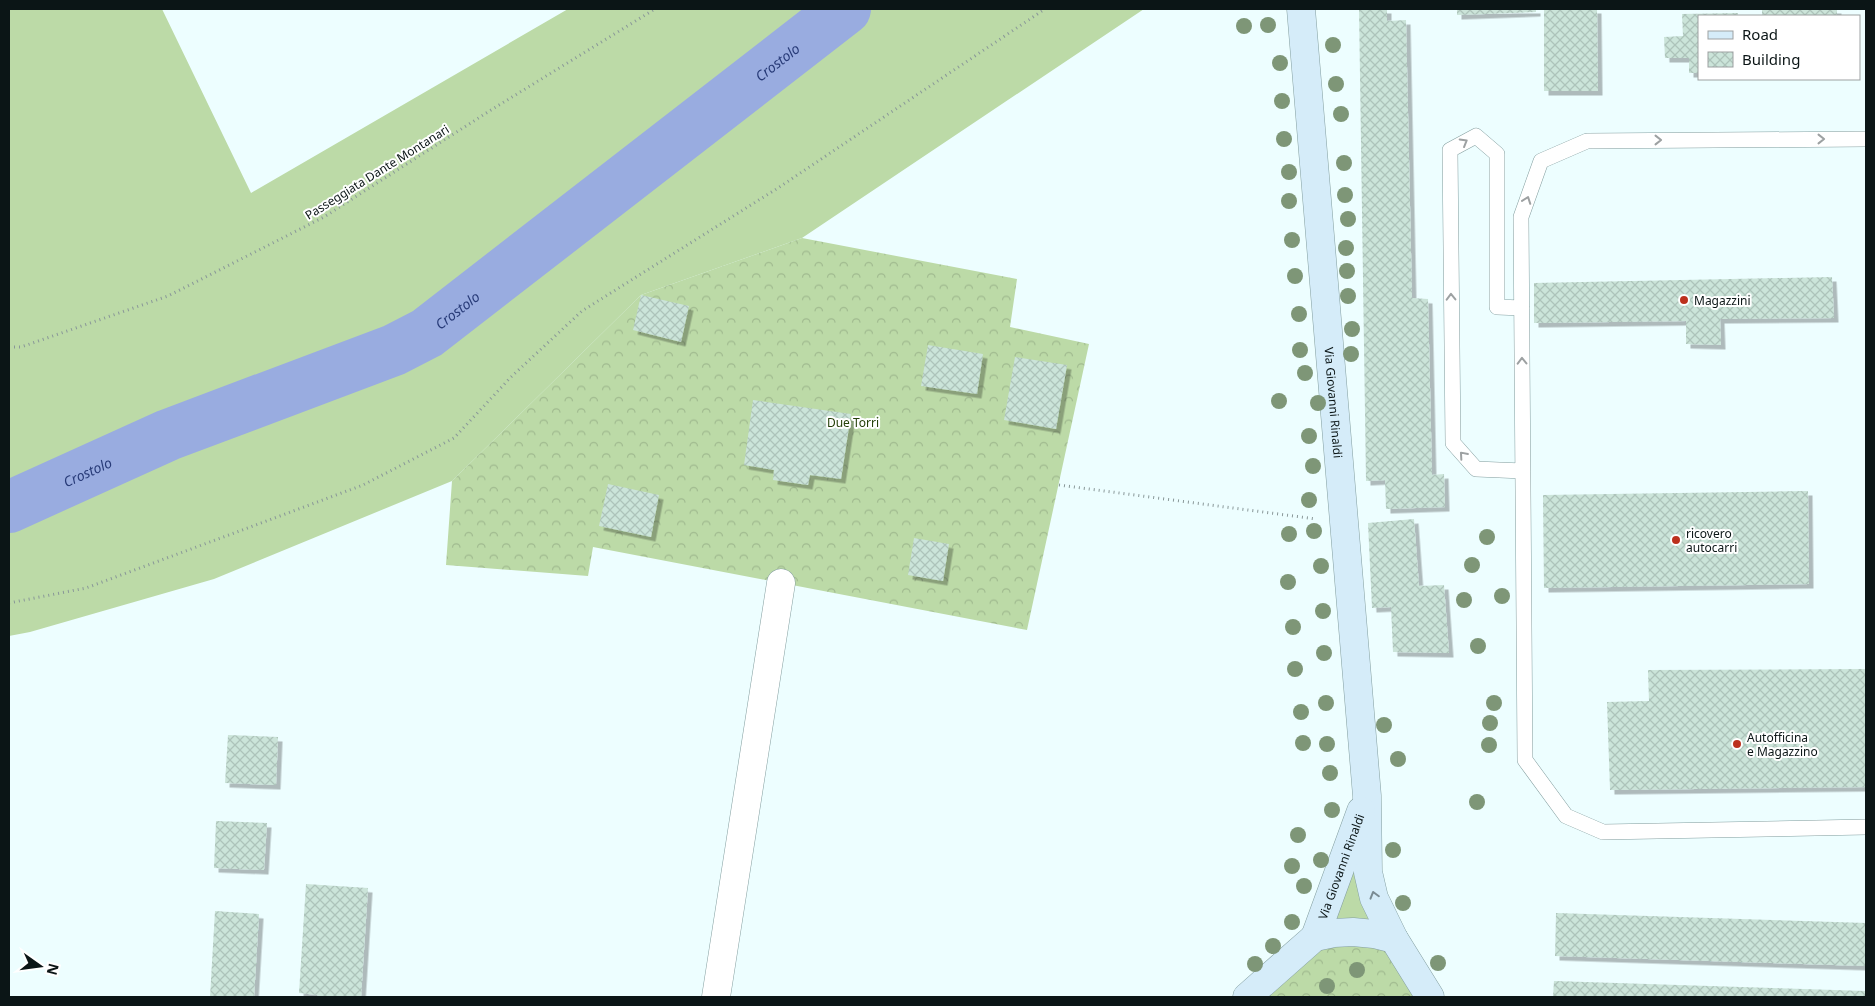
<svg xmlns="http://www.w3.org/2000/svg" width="1875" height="1006" viewBox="0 0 1875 1006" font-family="'Noto Sans',sans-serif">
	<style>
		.grass { fill: #bcdaa7 }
		.forest { fill: url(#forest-crowns) }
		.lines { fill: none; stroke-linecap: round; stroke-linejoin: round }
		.river { stroke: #99ace0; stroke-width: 52 }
		.building { fill: url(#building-cross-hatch); filter: url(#shadow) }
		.lane-casing { stroke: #839e9f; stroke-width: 16 }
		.street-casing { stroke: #839e9f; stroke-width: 29 }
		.secondary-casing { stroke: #839e9f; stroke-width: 29 }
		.path { stroke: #899798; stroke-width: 3; stroke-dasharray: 1 4; stroke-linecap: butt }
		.lane { stroke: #fff; stroke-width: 15 }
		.street { stroke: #fff; stroke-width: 28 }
		.secondary { stroke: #d5ecf9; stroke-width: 28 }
		.tree { fill: #7e9677 }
		.oneway { stroke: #9da1a2 }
		.oneway2 { stroke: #7a8b93 }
		.poi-dot { fill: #bc301d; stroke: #fff; stroke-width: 2 }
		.labels { text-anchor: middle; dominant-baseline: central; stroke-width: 4; stroke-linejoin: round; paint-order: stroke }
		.street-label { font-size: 12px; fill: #0b1516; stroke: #fff }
		.poi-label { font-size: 12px; fill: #0b1516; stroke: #fff; text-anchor: start }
		.park-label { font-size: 12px; fill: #244008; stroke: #fff }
		.water-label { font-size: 14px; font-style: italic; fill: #283b78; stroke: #fff }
	</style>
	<defs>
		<pattern id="forest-crowns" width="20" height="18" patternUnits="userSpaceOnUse" patternTransform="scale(1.25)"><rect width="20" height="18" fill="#bcdaa7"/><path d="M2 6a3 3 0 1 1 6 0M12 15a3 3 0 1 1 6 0" fill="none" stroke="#a0ba8f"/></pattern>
		<pattern id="building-cross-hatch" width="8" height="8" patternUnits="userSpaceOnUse" patternTransform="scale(1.25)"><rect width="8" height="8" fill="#cbe4d9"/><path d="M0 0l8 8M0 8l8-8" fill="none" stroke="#adc3ba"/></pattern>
		<filter id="shadow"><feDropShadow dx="4.5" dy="4.5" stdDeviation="0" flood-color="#0004"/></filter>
	</defs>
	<rect width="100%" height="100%" fill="#edfeff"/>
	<path class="grass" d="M 9,9 L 162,9 L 251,193 L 568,9 L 1144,9 L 802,238 L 641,295 L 452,481 L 214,579 L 30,632 L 9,636 Z
		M 1367,796 L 1394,939 L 1315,937 Z"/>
	<path class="forest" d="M 802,238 L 1017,279 L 1010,327 L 1089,344 L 1027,630 L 593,547 L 588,576 L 446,565 L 452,481 L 641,295 Z
		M 1374,934 L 1430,997 L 1248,997 L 1315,937 Z"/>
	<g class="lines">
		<path class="river" id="s1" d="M 9,507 L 168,435 L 394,350 L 427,333 L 845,9"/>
	</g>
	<path class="building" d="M 1359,9 L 1387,9 L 1387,21 L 1406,20 L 1412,298 L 1428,299 L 1432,475 L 1444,474 L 1445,507 L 1386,509 L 1385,480 L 1366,481 Z
		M 1457,9 L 1536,9 L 1536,12 L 1457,15 Z
		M 1544,9 L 1597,9 L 1598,91 L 1544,91 Z
		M 1762,9 L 1837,9 L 1837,16 L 1762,16 Z
		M 1738,13 L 1738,16 L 1699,16 L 1699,73 L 1689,73 L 1689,58 L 1665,58 L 1664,37 L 1683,36 L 1682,14 Z
		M 1832,277 L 1834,318 L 1720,319 L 1721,345 L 1686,344 L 1686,321 L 1534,323 L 1534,283 Z
		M 641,295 L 689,306 L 681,342 L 633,330 Z
		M 928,345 L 983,354 L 977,394 L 921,386 Z
		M 1015,357 L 1067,365 L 1056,429 L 1004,420 Z
		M 753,400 L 851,414 L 841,479 L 810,475 L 808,485 L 773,480 L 774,470 L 744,465 Z
		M 608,484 L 659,495 L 651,537 L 599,526 Z
		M 1808,491 L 1809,584 L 1544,588 L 1543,495 Z
		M 1414,519 L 1419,586 L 1444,585 L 1449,653 L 1393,652 L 1391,607 L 1372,608 L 1368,523 Z
		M 914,538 L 949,544 L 943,581 L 908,575 Z
		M 1866,669 L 1866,787 L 1610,790 L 1607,702 L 1649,701 L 1648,670 Z
		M 228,735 L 278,737 L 276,785 L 225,783 Z
		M 216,821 L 267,823 L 264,870 L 214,868 Z
		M 306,884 L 368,888 L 361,997 L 317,997 L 318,995 L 299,993 Z
		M 215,911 L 259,914 L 254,997 L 210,997 Z
		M 1556,913 L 1866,923 L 1866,966 L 1555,956 Z
		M 1554,981 L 1866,991 L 1866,997 L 1553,997 Z"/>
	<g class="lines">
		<defs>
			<path id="lane" d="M 1866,139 L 1587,141 L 1541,161 L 1521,217 L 1525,760 L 1566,816 L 1603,832 L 1866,827
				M 1522,308 L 1497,307 L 1497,154 L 1476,136 L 1450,150 L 1453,443 L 1476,469 L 1523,471"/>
			<path id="street" d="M 716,997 L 781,583"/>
			<g id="secondary">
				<path id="s2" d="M 1301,9 L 1367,796 L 1368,872 L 1374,898 L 1394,939"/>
				<path id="s3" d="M 1315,937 L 1361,811"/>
				<path d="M 1247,997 L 1315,937 L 1334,933 L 1353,932 L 1374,934 L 1394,939 L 1430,997"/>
			</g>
		</defs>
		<use href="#lane" class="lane-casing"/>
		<use href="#street" class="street-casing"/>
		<use href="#secondary" class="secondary-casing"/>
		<path class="path" d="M 9,347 L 21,347 L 168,296 L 324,217 L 491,110 L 655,9
			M 1059,485 L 1316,519
			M 9,603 L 86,588 L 253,526 L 363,485 L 454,438 L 511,377 L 582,311 L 778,188 L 1045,9"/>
		<use href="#lane" class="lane"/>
		<use href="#street" class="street"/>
		<use href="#secondary" class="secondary"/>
	</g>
	<g class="tree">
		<circle cx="1268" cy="25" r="8"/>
		<circle cx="1244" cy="26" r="8"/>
		<circle cx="1333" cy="45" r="8"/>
		<circle cx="1280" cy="63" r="8"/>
		<circle cx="1336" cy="84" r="8"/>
		<circle cx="1282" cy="101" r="8"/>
		<circle cx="1341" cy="114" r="8"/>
		<circle cx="1284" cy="139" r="8"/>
		<circle cx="1344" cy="163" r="8"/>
		<circle cx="1289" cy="172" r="8"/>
		<circle cx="1345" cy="195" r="8"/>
		<circle cx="1289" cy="201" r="8"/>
		<circle cx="1348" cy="219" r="8"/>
		<circle cx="1292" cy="240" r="8"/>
		<circle cx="1346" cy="248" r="8"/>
		<circle cx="1347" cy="271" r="8"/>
		<circle cx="1295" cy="276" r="8"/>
		<circle cx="1348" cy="296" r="8"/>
		<circle cx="1299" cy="314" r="8"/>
		<circle cx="1352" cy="329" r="8"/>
		<circle cx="1300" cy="350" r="8"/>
		<circle cx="1351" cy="354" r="8"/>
		<circle cx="1305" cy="373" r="8"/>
		<circle cx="1279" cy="401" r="8"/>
		<circle cx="1318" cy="403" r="8"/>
		<circle cx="1309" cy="436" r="8"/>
		<circle cx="1313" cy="466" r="8"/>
		<circle cx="1309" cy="500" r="8"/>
		<circle cx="1314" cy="531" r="8"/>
		<circle cx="1289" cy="534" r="8"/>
		<circle cx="1487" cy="537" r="8"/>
		<circle cx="1472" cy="565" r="8"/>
		<circle cx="1321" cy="566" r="8"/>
		<circle cx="1288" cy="582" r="8"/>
		<circle cx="1502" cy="596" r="8"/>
		<circle cx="1464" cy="600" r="8"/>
		<circle cx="1323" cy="611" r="8"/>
		<circle cx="1293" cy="627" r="8"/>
		<circle cx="1478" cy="646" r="8"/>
		<circle cx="1324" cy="653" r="8"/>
		<circle cx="1295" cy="669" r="8"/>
		<circle cx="1326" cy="703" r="8"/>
		<circle cx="1494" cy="703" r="8"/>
		<circle cx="1301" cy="712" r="8"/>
		<circle cx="1490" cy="723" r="8"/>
		<circle cx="1384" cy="725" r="8"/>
		<circle cx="1303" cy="743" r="8"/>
		<circle cx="1327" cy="744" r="8"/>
		<circle cx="1489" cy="745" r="8"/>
		<circle cx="1398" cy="759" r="8"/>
		<circle cx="1330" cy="773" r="8"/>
		<circle cx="1477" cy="802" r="8"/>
		<circle cx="1332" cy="810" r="8"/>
		<circle cx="1298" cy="835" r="8"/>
		<circle cx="1393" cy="850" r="8"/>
		<circle cx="1321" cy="860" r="8"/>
		<circle cx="1292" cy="866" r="8"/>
		<circle cx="1304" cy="886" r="8"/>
		<circle cx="1403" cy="903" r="8"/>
		<circle cx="1292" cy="922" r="8"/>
		<circle cx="1273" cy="946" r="8"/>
		<circle cx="1438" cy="963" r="8"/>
		<circle cx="1255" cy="964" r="8"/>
		<circle cx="1357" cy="970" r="8"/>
		<circle cx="1327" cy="986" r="8"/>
	</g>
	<defs><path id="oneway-chevron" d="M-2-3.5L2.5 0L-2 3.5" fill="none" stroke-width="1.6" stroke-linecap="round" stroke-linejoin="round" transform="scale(1.25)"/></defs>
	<g class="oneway">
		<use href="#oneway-chevron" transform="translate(1821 139)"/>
		<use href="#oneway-chevron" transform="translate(1658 140)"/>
		<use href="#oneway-chevron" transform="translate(1464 142) rotate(-30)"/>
		<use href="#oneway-chevron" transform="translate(1527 200) rotate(-70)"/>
		<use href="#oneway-chevron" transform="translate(1451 297) rotate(-91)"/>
		<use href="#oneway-chevron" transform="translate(1522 361) rotate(-91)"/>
		<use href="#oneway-chevron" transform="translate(1463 455) rotate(-131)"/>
	</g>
	<use class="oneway2" href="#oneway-chevron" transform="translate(1374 895) rotate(-106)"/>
	<g class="poi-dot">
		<circle cx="1684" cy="300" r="5"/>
		<circle cx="1676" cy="540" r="5"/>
		<circle cx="1737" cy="744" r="5"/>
	</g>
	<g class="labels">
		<g class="street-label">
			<text transform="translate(377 172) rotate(-32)">Passeggiata Dante Montanari</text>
			<text stroke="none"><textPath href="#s2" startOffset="395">Via Giovanni Rinaldi</textPath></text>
			<text stroke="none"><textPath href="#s3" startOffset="75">Via Giovanni Rinaldi</textPath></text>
		</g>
		<g class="poi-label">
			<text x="1694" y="300">Magazzini</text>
			<text x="1686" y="533">ricovero<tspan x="1686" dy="14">autocarri</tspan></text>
			<text x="1747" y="737">Autofficina<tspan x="1747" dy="14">e Magazzino</tspan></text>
		</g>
		<g class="park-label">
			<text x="853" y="422">Due Torri</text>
		</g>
		<g class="water-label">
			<text stroke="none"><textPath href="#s1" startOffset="896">Crostolo</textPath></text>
			<text stroke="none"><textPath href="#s1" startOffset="491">Crostolo</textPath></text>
			<text stroke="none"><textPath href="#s1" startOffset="86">Crostolo</textPath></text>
		</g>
	</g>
	<rect width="1875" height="1006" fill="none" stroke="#0b1516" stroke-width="20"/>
	<rect x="1698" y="15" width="162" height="65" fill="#ffffff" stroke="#9da1a2"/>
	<rect x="1708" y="31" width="25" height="8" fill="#d5ecf9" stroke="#9da1a2"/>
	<text x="1742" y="40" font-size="15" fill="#0b1516">Road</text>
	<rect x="1708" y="52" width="25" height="15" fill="url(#building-cross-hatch)" stroke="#9da1a2"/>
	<text x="1742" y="65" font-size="15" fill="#0b1516">Building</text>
	<g transform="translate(40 966) rotate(104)" stroke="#ffffff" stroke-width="4" paint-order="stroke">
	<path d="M0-4L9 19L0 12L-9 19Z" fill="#0b1516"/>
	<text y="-8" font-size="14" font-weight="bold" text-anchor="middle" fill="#0b1516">N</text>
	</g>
</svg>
